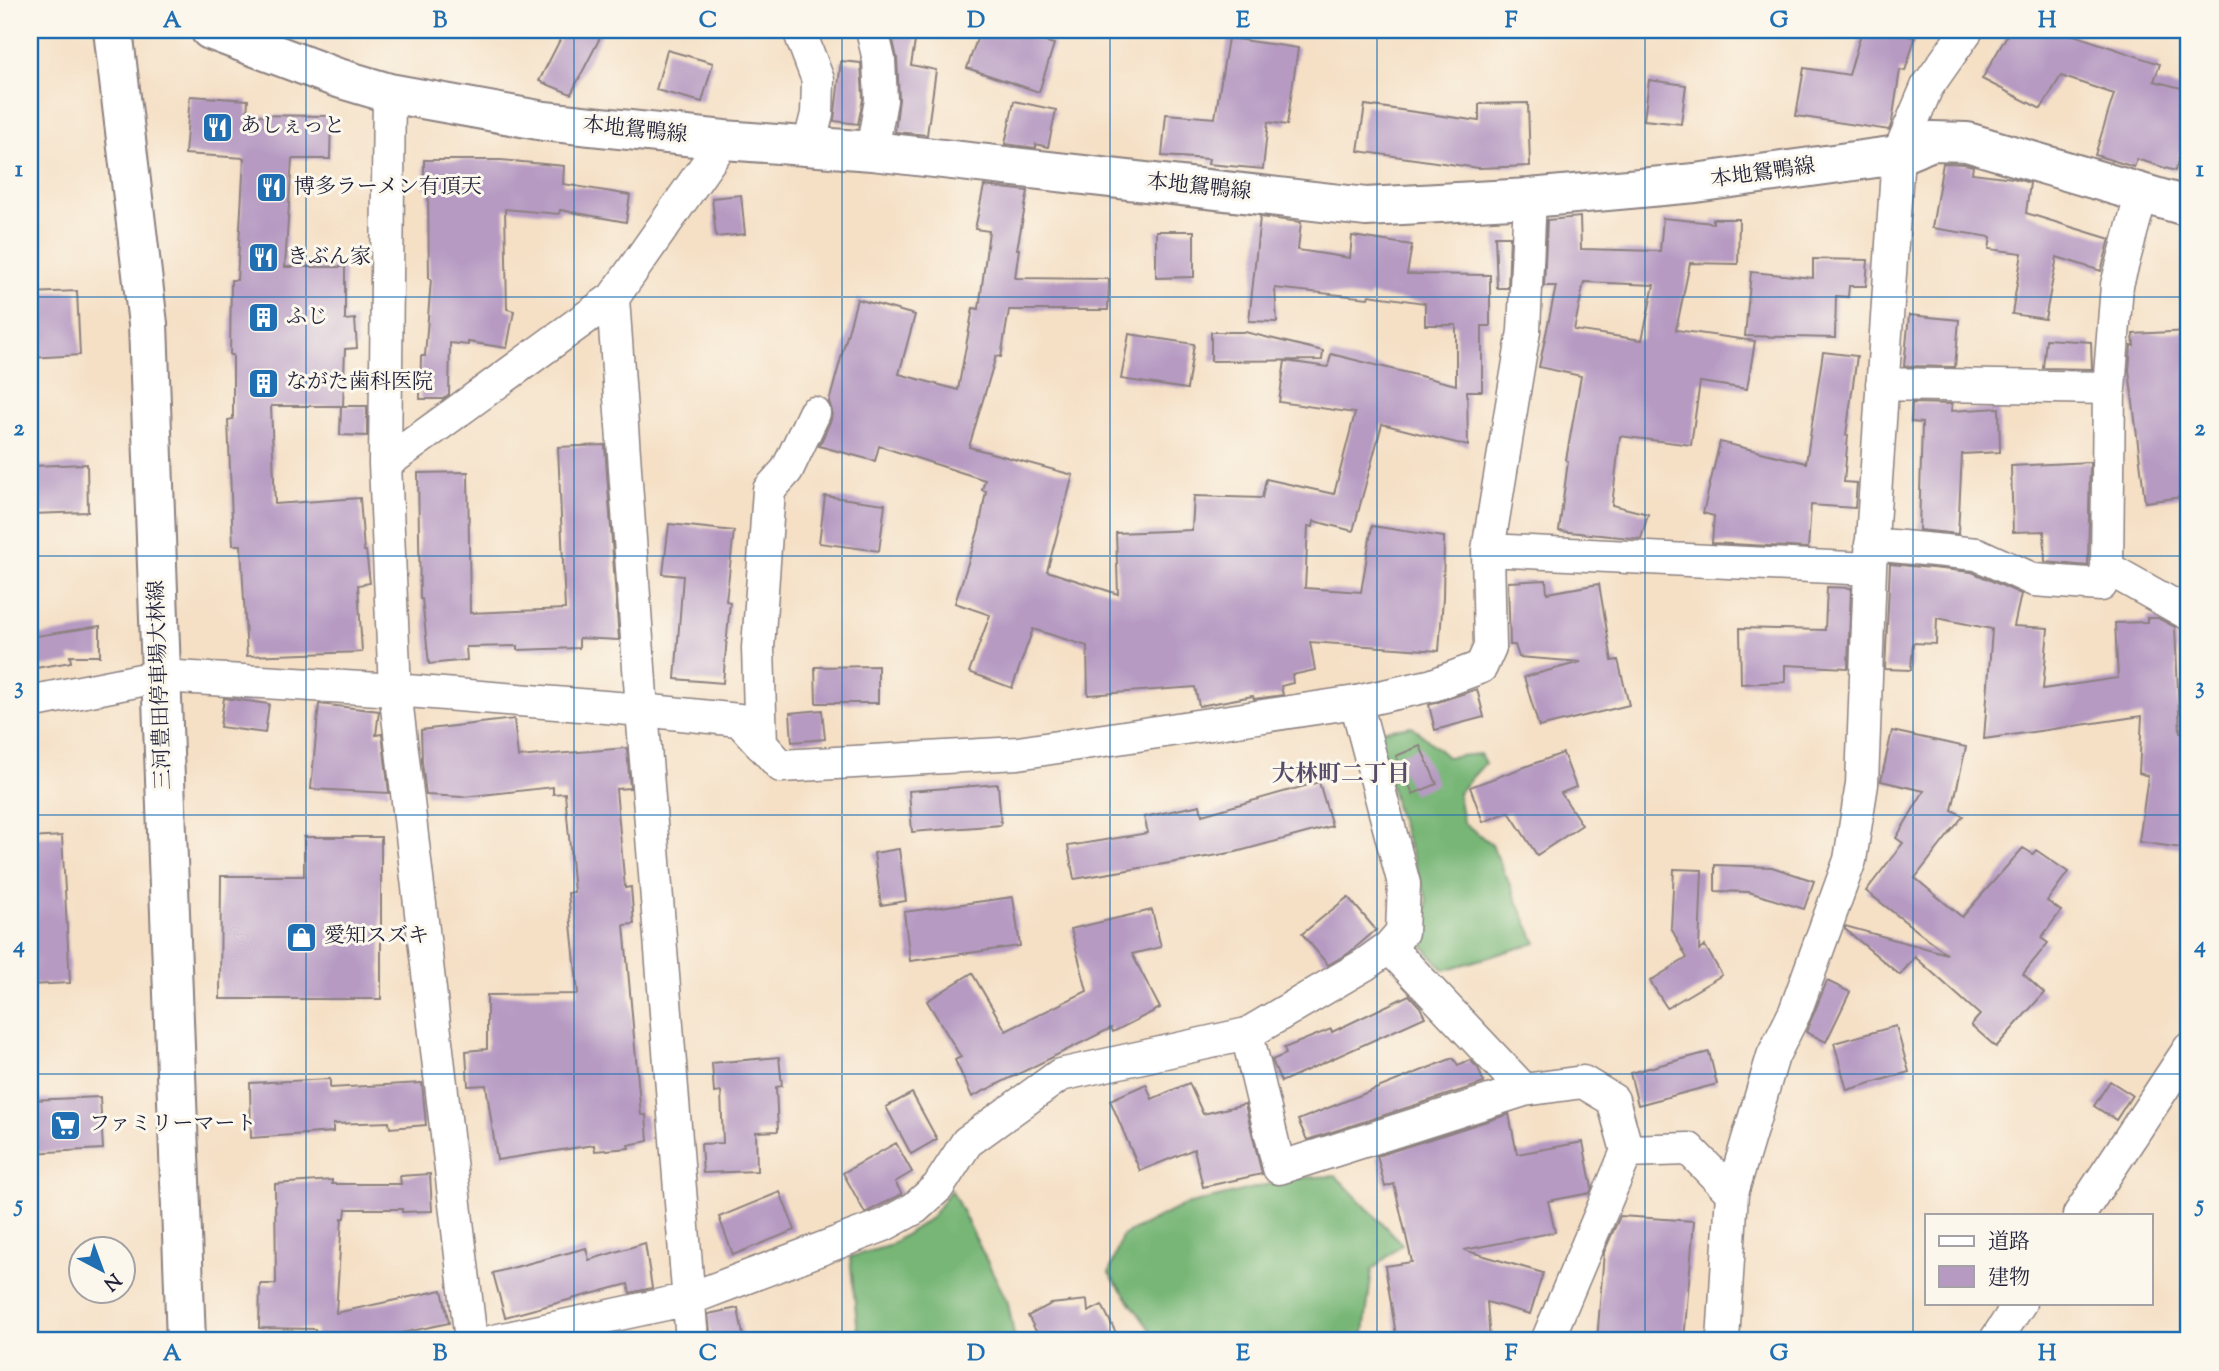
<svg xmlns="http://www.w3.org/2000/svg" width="2219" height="1371" viewBox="0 0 2219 1371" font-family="'Sorts Mill Goudy','Noto Serif JP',serif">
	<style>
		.forest { fill: #77b676; stroke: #4c6c58; stroke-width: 2 }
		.building { fill: #b69ac2; fill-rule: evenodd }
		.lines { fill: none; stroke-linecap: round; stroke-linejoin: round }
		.street-casing { stroke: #8c8180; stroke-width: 35 }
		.secondary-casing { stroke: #8c8180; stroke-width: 42 }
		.street { stroke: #fff; stroke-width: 32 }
		.secondary { stroke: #fff; stroke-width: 38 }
		.grid { fill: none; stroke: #1f6fb2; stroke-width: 2; stroke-opacity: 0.55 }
		.labels { text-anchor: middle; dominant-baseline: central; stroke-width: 6; stroke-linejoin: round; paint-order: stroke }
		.poi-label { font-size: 21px; fill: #22223b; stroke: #fbf7ec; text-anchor: start }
		.street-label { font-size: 21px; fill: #22223b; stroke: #fbf7ec }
		.neighbourhood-label { font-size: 23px; font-weight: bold; fill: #564c6a; stroke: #fbf7ec }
		.neatline { fill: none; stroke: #1f6fb2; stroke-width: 2.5 }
		.grid-label { font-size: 23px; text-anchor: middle; font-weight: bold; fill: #1f6fb2 }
	</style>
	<rect width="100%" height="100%" fill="#fbf7ec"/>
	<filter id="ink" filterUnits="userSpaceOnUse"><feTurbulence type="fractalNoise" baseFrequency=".0143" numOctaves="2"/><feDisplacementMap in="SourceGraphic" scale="14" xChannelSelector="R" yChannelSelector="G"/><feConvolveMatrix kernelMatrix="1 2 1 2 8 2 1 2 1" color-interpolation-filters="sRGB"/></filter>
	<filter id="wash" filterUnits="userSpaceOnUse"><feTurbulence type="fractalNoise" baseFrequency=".00686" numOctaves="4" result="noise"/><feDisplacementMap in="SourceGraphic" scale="28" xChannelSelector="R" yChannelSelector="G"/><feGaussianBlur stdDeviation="1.57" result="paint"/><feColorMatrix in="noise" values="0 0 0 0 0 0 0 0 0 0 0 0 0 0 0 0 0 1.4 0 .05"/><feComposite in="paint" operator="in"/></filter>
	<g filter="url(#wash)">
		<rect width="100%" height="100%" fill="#f5e0c6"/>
		<path class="forest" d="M 1412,726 L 1447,757 L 1480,754 L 1485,763 L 1458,793 L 1463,822 L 1492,845 L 1536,943 L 1444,970 L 1424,947 L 1427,899 L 1397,812 L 1377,731 Z
			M 1336,1176 L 1402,1244 L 1372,1270 L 1363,1341 L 1154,1341 L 1153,1334 L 1109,1273 L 1122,1236 L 1182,1206 L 1294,1178 Z
			M 951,1189 L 1008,1303 L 1015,1340 L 1014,1341 L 859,1341 L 850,1257 L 888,1246 L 932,1217 Z"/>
		<g id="blocks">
			<path class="building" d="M 565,30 L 604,30 L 571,94 L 539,81 Z
				M 980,30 L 1001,30 L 1054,44 L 1039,92 L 967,68 Z
				M 1862,30 L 1887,30 L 1915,38 L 1905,71 L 1900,70 L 1892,122 L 1889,130 L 1796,116 L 1804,68 L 1849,75 Z
				M 2010,30 L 2059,30 L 2160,64 L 2154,81 L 2189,90 L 2189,125 L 2175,171 L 2137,159 L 2134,167 L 2095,155 L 2114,94 L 2061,76 L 2041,109 L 1982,79 Z
				M 891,31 L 916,36 L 911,65 L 936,70 L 927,135 L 895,132 L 899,99 L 897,59 Z
				M 1228,38 L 1298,48 L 1287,125 L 1268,122 L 1263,169 L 1208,164 L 1209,159 L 1162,156 L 1166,114 L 1215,118 Z
				M 667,50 L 713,63 L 702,102 L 656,90 Z
				M 841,61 L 861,63 L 863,99 L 858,124 L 834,121 Z
				M 1649,80 L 1686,85 L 1681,124 L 1644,120 Z
				M 190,96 L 248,100 L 247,115 L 331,116 L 330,159 L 292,159 L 285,267 L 345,267 L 345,320 L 355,319 L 357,348 L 345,349 L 343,406 L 367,406 L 367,436 L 340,435 L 341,406 L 271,406 L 275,504 L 360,498 L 364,551 L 366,551 L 370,583 L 358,585 L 362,652 L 247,656 L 241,545 L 233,545 L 228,420 L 233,419 L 233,355 L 230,355 L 231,280 L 237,280 L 244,158 L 185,154 Z
				M 1014,101 L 1056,110 L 1048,147 L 1036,144 L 1036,148 L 1005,144 Z
				M 1528,103 L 1530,166 L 1478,168 L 1358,151 L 1365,105 L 1479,121 L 1479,104 Z
				M 424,160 L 501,160 L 564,166 L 563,184 L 630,195 L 626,222 L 560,210 L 559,214 L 505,209 L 507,309 L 514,311 L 507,348 L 468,342 L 468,345 L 450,343 L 449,395 L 443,399 L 420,399 L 421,356 L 425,356 L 431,279 L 429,279 L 428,188 L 424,188 Z
				M 1943,163 L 1964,164 L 1973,166 L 1972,173 L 2013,178 L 2030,183 L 2026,213 L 2110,239 L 2101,271 L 2057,257 L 2045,319 L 2012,314 L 2022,253 L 1989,249 L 1991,237 L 1932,228 Z
				M 984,186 L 1028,191 L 1017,249 L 1019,249 L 1015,278 L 1109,279 L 1108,310 L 1009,310 L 1001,357 L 996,356 L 969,447 L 1073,475 L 1047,571 L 1118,594 L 1116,533 L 1192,530 L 1194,496 L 1262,498 L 1266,479 L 1334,494 L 1355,413 L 1279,402 L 1285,361 L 1328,367 L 1331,354 L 1456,385 L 1456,325 L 1425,325 L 1425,303 L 1369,295 L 1368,298 L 1275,288 L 1277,322 L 1249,321 L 1260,217 L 1301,222 L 1298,250 L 1350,258 L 1352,236 L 1412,245 L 1407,274 L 1490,275 L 1490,326 L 1482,326 L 1482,391 L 1467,391 L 1468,446 L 1382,424 L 1353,531 L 1314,521 L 1313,527 L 1308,526 L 1305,588 L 1361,592 L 1372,526 L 1444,537 L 1443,598 L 1439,651 L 1310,642 L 1315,670 L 1292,675 L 1293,683 L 1281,686 L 1283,695 L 1254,699 L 1253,696 L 1199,706 L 1195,687 L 1088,695 L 1087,646 L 1033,629 L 1012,688 L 969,672 L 990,615 L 955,603 L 979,529 L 986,491 L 982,490 L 985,480 L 879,446 L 875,461 L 819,446 L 831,420 L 832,411 L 829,402 L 857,299 L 915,315 L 899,374 L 958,390 L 973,308 L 979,309 L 989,231 L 975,229 Z
				M 741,195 L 745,234 L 716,237 L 712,198 Z
				M 1580,217 L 1581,249 L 1660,251 L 1663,218 L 1713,223 L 1713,219 L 1739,219 L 1738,264 L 1690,263 L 1676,330 L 1755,341 L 1747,389 L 1700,382 L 1691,445 L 1620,436 L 1612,505 L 1648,514 L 1641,539 L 1559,531 L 1568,461 L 1566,460 L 1581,376 L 1539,367 L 1556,286 L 1544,286 L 1547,220 ZM 1584,282 L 1654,285 L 1642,340 L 1574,330 Z
				M 1156,231 L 1194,231 L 1194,277 L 1156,278 Z
				M 1495,236 L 1510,236 L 1508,288 L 1497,288 Z
				M 1813,259 L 1868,260 L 1866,286 L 1849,286 L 1848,297 L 1836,296 L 1835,338 L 1745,336 L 1751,272 L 1813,278 Z
				M 77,291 L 80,355 L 30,358 L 30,293 Z
				M 1909,315 L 1959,320 L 1955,367 L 1904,366 Z
				M 2189,331 L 2189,496 L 2145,502 L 2129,370 L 2131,345 L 2134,346 L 2133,334 Z
				M 1211,332 L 1245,332 L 1323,351 L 1322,360 L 1211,361 Z
				M 1129,334 L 1194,344 L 1187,389 L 1121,379 Z
				M 2046,339 L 2091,342 L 2092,369 L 2043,368 Z
				M 1823,352 L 1857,356 L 1846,435 L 1848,435 L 1844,482 L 1857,483 L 1855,508 L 1811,505 L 1808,548 L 1712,543 L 1714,516 L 1703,513 L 1720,442 L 1806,463 Z
				M 1912,403 L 1952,404 L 1951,411 L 1999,408 L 2000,452 L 1962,454 L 1958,534 L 1919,530 L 1922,423 L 1911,422 Z
				M 605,445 L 619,640 L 579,638 L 579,648 L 517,650 L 517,646 L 466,647 L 467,660 L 429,664 L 422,599 L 420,599 L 418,473 L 468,472 L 470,613 L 565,609 L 558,447 Z
				M 2090,462 L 2088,566 L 2045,562 L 2044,531 L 2013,532 L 2011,466 Z
				M 87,464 L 88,512 L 31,514 L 30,466 Z
				M 825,496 L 885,504 L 879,551 L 819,543 Z
				M 669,524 L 734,531 L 726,601 L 730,602 L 723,683 L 675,679 L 683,576 L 663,574 Z
				M 1890,564 L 1972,572 L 2021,594 L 2014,626 L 2048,628 L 2043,689 L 2118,678 L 2115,623 L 2147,622 L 2147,618 L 2158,618 L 2175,627 L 2180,732 L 2189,734 L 2189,849 L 2139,842 L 2148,776 L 2139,773 L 2142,716 L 1984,739 L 1992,629 L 1937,618 L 1936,644 L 1913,643 L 1911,670 L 1885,669 Z
				M 1546,580 L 1547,593 L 1599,584 L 1612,661 L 1618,660 L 1629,705 L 1539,727 L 1524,677 L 1581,662 L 1519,657 L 1515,645 L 1510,645 L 1508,582 Z
				M 1827,587 L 1851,588 L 1848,668 L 1785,665 L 1785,682 L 1741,684 L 1740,628 L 1825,630 Z
				M 100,626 L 100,656 L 70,656 L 71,662 L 30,669 L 30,637 Z
				M 878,666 L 878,703 L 816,703 L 815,667 Z
				M 1477,689 L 1484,717 L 1435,730 L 1429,705 Z
				M 224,698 L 269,704 L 265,733 L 220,727 Z
				M 319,704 L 379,711 L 376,735 L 382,734 L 389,793 L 311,789 Z
				M 822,710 L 825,739 L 792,742 L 790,713 Z
				M 514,719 L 518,757 L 627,748 L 630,788 L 616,789 L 625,888 L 631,887 L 634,924 L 624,925 L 641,1115 L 646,1115 L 648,1141 L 628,1145 L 629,1148 L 595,1151 L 594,1145 L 497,1160 L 486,1085 L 468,1086 L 466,1051 L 487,1049 L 487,995 L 578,994 L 568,893 L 574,892 L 565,793 L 553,794 L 553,787 L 463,797 L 426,795 L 422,762 L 421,730 Z
				M 1892,731 L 1966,747 L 1952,810 L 1963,816 L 1915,878 L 1962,917 L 2023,848 L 2033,854 L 2036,850 L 2068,872 L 2047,901 L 2061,911 L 2041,938 L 2048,943 L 2023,974 L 2044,993 L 1996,1047 L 1971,1025 L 1980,1015 L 1915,957 L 1900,975 L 1845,929 L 1845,926 L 1947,954 L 1866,891 L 1903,843 L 1896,838 L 1924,791 L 1881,781 Z
				M 1420,746 L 1437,784 L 1413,794 L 1396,756 Z
				M 1563,753 L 1576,787 L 1561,793 L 1582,825 L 1537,855 L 1509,812 L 1483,822 L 1470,787 Z
				M 1319,782 L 1332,826 L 1236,852 L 1074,879 L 1068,846 L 1148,833 L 1144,817 L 1200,805 L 1202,815 Z
				M 998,784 L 1001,825 L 912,832 L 909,791 Z
				M 62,836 L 70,983 L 30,985 L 30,838 Z
				M 304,837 L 381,837 L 381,999 L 220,999 L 221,876 L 304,876 Z
				M 899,849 L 906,901 L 881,905 L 874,853 Z
				M 1715,865 L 1772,867 L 1814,881 L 1804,909 L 1749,892 L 1715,891 Z
				M 1674,869 L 1702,870 L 1699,950 L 1705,946 L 1722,975 L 1667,1008 L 1650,981 L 1687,958 L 1671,928 Z
				M 1013,897 L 1020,946 L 910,961 L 904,912 Z
				M 1348,897 L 1376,930 L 1349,953 L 1328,965 L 1302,934 Z
				M 1152,910 L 1161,947 L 1132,954 L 1160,1008 L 1113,1032 L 1111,1028 L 972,1097 L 955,1060 L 961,1057 L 927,1001 L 972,973 L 1006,1031 L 1087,991 L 1071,929 Z
				M 1827,981 L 1850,992 L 1826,1042 L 1806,1032 Z
				M 1409,995 L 1420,1007 L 1425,1017 L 1281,1082 L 1272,1060 L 1286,1054 L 1284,1048 L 1331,1029 L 1332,1032 Z
				M 1896,1026 L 1909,1072 L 1847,1090 L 1834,1043 Z
				M 1709,1052 L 1717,1084 L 1638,1105 L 1630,1073 Z
				M 779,1057 L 782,1086 L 776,1087 L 778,1131 L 756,1132 L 757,1171 L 703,1173 L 701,1144 L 723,1143 L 721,1092 L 714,1093 L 712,1063 Z
				M 1453,1058 L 1458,1065 L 1470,1060 L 1478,1068 L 1484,1083 L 1307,1140 L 1298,1120 Z
				M 330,1079 L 330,1088 L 422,1083 L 426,1125 L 390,1128 L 389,1122 L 333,1124 L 333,1132 L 251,1138 L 250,1083 Z
				M 2110,1081 L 2132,1095 L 2116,1120 L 2094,1106 Z
				M 1189,1083 L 1203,1114 L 1245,1104 L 1262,1174 L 1203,1187 L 1194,1149 L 1140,1171 L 1110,1100 L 1146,1084 L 1152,1099 Z
				M 912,1093 L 937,1139 L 911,1154 L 886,1107 Z
				M 100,1097 L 103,1149 L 30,1153 L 30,1100 Z
				M 1509,1114 L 1517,1154 L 1583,1142 L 1592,1188 L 1590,1193 L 1548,1201 L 1555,1232 L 1464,1250 L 1543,1273 L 1530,1314 L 1487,1302 L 1490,1341 L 1397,1341 L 1385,1266 L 1412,1262 L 1394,1184 L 1385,1187 L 1377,1156 Z
				M 896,1143 L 912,1172 L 895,1182 L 902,1194 L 865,1213 L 843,1173 Z
				M 430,1174 L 432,1211 L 402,1212 L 402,1209 L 346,1209 L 345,1218 L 342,1218 L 336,1313 L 442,1290 L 449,1323 L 364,1341 L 317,1341 L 315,1329 L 259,1328 L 260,1284 L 276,1284 L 275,1184 L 332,1180 L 332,1184 L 401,1184 L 400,1176 Z
				M 780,1192 L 795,1230 L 733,1255 L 719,1217 Z
				M 1620,1216 L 1694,1221 L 1684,1341 L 1597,1341 L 1604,1252 Z
				M 645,1243 L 652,1288 L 630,1293 L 628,1284 L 505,1317 L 493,1273 L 586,1248 L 589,1260 Z
				M 1087,1300 L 1088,1312 L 1102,1305 L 1120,1341 L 1031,1341 L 1039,1337 L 1028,1316 L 1051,1304 Z
				M 738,1308 L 744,1341 L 711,1341 L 708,1314 Z"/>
		</g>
	</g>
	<g filter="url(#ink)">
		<use href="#blocks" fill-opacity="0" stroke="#8c8180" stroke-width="2"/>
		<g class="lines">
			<defs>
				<path id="street" d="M 799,30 L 818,80 L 817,114 L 809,146
					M 872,30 L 879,60 L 881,100 L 872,151
					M 389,93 L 385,464 L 395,690 L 471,1341
					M 613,298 L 642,710 L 692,1341
					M 1882,384 L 2109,388
					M 385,464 L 613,298 L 724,140
					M 1871,544 L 1977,554 L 2034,580 L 2101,585 L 2107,568 L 2109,388 L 2117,285 L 2142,192
					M 1488,550 L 1870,569
					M 2107,568 L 2189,614
					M 30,702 L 161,676 L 395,690 L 642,710 L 739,720 L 781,766 L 1018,753 L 1356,702 L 1433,685 L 1481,667 L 1490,647 L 1488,550 L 1524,331 L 1530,198
					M 761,745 L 758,648 L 769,490 L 787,470 L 814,413
					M 1389,947 L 1524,1090 L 1583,1082 L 1613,1100 L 1627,1151 L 1547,1341
					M 1247,1034 L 1279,1168 L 1524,1090
					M 1627,1151 L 1689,1149 L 1732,1193
					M 2079,1215 L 2189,1049
					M 494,1341 L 689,1299 L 884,1225 L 915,1208 L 938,1187 L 967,1142 L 1060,1075 L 1247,1034 L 1364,965 L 1389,947 L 1402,932 L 1404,884 L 1356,702
					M 1723,1341 L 1732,1193 L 1773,1056 L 1795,1012 L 1850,860 L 1862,784 L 1870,569 L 1898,155 L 1927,87 L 1967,30
					M 1995,1341 L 2020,1303"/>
				<path id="secondary" d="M 113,30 L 148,324 L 186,1341
					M 210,30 L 335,77 L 389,93 L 544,121 L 724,140 L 872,151 L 1366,207 L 1530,198 L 1695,183 L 1898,155 L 1932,141 L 1967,142 L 2189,207"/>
			</defs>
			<use href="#street" class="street-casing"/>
			<use href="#secondary" class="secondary-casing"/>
			<use href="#street" class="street"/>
			<use href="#secondary" class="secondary"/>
		</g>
	</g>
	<path class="grid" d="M 306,30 L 306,1341M 574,30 L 574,1341M 842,30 L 842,1341M 1110,30 L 1110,1341M 1377,30 L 1377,1341M 1645,30 L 1645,1341M 1913,30 L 1913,1341M 30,297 L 2189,297M 30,556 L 2189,556M 30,815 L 2189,815M 30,1074 L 2189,1074"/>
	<defs>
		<symbol id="restaurant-square" viewBox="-11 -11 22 22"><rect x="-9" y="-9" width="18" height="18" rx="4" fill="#1f6fb2" stroke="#fbf7ec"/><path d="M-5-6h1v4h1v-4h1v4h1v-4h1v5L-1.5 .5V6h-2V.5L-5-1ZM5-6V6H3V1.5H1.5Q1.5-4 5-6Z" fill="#fff"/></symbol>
		<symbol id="building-square" viewBox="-11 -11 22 22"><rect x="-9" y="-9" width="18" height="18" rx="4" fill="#1f6fb2" stroke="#fbf7ec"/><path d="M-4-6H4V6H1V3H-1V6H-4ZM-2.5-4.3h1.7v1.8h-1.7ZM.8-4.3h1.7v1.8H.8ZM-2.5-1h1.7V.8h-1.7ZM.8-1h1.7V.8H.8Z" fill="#fff"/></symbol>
		<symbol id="shop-square" viewBox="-11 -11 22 22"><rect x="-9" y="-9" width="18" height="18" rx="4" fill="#1f6fb2" stroke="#fbf7ec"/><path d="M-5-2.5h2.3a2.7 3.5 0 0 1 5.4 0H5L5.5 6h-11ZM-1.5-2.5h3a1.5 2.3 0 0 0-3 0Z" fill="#fff"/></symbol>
		<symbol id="supermarket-square" viewBox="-11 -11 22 22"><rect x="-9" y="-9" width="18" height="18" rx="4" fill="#1f6fb2" stroke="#fbf7ec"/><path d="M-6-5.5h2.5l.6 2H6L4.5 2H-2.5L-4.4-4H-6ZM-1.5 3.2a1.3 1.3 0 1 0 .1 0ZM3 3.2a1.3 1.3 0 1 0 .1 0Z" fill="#fff"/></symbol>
	</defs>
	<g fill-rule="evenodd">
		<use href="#restaurant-square" x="200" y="110" width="35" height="35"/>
		<use href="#restaurant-square" x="254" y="170" width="35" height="35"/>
		<use href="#restaurant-square" x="246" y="240" width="35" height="35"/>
		<use href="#building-square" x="246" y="300" width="35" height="35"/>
		<use href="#building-square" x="246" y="366" width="35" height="35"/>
		<use href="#shop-square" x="284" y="920" width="35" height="35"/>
		<use href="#supermarket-square" x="48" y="1108" width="35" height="35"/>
	</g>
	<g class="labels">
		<g class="poi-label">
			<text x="240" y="127">あしぇっと</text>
			<text x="294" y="188">博多ラーメン有頂天</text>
			<text x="287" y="258">きぶん家</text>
			<text x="286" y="318">ふじ</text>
			<text x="286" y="383">ながた歯科医院</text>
			<text x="324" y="937">愛知スズキ</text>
			<text x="89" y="1125">ファミリーマート</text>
		</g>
		<g class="street-label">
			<text transform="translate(635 131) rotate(6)">本地鴛鴨線</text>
			<text transform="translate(1763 174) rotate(-8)">本地鴛鴨線</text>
			<text transform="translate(1199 188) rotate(6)">本地鴛鴨線</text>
			<text transform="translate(161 685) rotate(-92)">三河豊田停車場大林線</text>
		</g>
		<g class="neighbourhood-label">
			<text x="1341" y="775">大林町二丁目</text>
		</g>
	</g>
	<rect width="2219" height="1371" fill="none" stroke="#fbf7ec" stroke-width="77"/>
	<rect x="1925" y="1214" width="228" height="91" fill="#fbf7ec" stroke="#a4a2a5" stroke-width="2"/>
	<rect x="1939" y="1236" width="35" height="10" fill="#ffffff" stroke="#a4a2a5" stroke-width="2"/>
	<text x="1988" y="1248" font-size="21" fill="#22223b">道路</text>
	<rect x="1939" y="1266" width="35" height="21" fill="#b69ac2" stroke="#a4a2a5" stroke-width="2"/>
	<text x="1988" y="1284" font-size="21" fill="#22223b">建物</text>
	<g transform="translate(102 1270) rotate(139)"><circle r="33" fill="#fbf7ec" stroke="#a4a2a5" stroke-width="2"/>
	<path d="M0-5L12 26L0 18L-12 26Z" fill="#1f6fb2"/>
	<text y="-10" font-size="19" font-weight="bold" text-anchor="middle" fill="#22223b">N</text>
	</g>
	<rect x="38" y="38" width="2142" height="1294" class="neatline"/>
	<g class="grid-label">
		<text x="172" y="27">A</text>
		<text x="440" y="27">B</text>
		<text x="708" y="27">C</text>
		<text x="976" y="27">D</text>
		<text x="1243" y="27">E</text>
		<text x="1511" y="27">F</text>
		<text x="1779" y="27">G</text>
		<text x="2047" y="27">H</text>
		<text x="19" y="176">1</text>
		<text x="2200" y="176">1</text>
		<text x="19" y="435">2</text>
		<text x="2200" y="435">2</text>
		<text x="19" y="693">3</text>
		<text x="2200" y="693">3</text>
		<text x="19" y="952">4</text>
		<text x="2200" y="952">4</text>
		<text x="19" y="1211">5</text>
		<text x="2200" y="1211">5</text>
		<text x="172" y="1360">A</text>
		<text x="440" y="1360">B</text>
		<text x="708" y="1360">C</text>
		<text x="976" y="1360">D</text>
		<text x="1243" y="1360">E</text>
		<text x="1511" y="1360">F</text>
		<text x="1779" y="1360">G</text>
		<text x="2047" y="1360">H</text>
	</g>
</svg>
